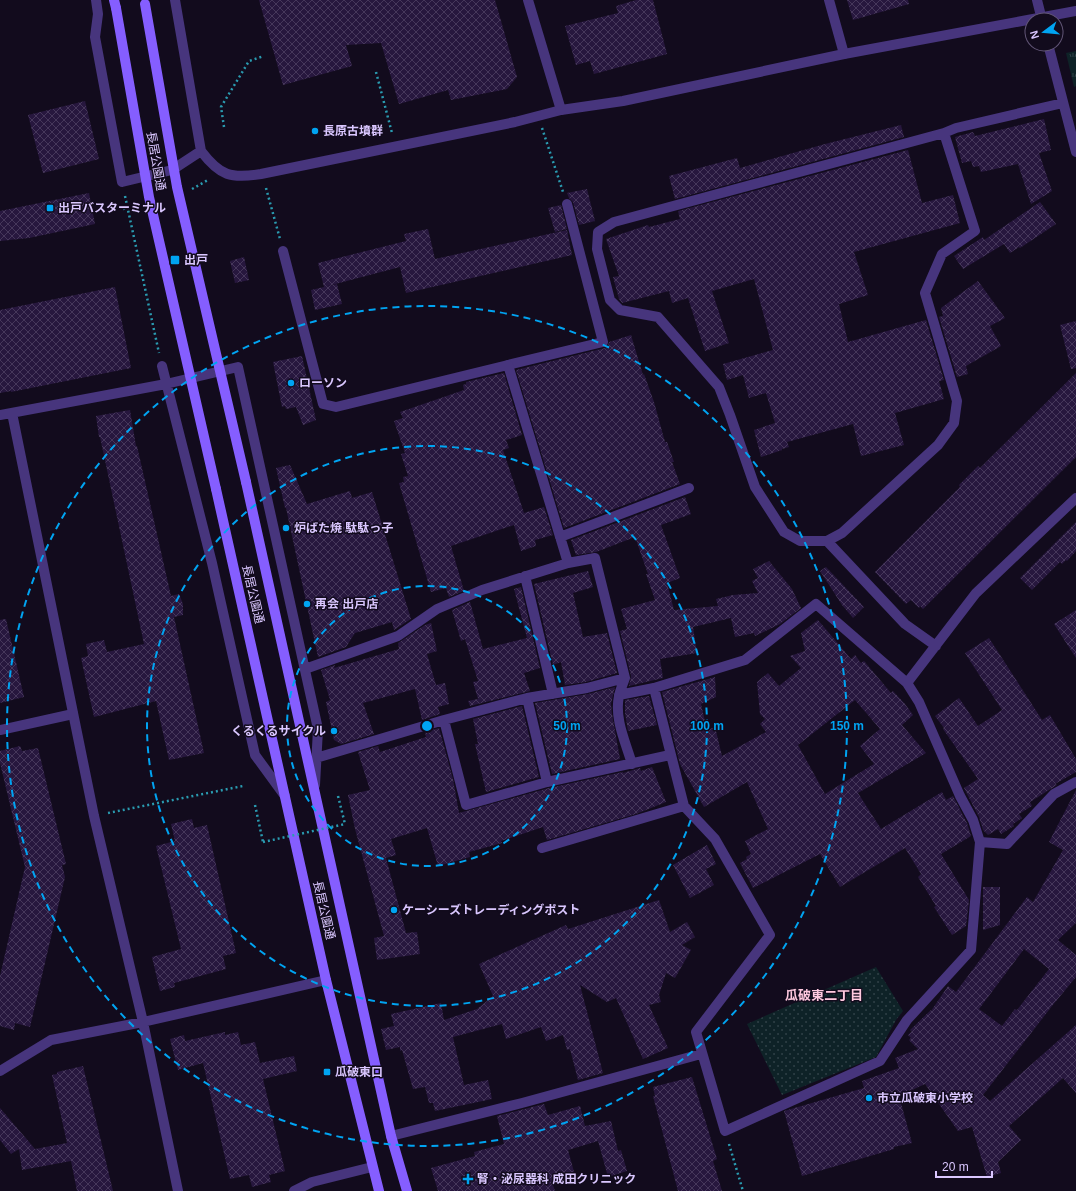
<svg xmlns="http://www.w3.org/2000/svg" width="1076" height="1191" viewBox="0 0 1076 1191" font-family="Helvetica,'Noto Sans JP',sans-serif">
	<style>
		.grass { fill: url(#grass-tufts) }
		.park { fill: url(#park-dots) }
		.building { fill: url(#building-cross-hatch); fill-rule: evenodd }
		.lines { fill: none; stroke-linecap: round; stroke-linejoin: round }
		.path { stroke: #2a9bb0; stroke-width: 2.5; stroke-dasharray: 2 3; stroke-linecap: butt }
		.service { stroke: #47357d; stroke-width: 10 }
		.minor { stroke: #47357d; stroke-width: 10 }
		.tertiary { stroke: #47357d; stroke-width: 10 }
		.secondary { stroke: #855eff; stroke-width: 10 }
		.path-bridge { stroke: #2a9bb0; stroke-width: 2.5; stroke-dasharray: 2 3; stroke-linecap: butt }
		.secondary-bridge { stroke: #855eff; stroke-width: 10 }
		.ring { fill: none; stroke: #00a4f2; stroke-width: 2; stroke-dasharray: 7 5 }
		.poi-dot { fill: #00a4f2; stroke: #120b1d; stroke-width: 1.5 }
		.labels { text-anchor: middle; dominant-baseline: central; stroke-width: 3; stroke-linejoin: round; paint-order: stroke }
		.poi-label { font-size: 12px; font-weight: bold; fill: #dac7ff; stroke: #120b1d; text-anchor: start }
		.street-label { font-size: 12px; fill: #dac7ff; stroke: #120b1d }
		.neighbourhood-label { font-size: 13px; font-weight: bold; fill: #ffc9df; stroke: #120b1d }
		.centre { fill: #00a4f2; stroke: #120b1d; stroke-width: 2 }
		.ring-label { font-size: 12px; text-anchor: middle; font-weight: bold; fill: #00a4f2; stroke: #120b1d; stroke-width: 3; stroke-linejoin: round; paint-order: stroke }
	</style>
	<defs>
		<pattern id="grass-tufts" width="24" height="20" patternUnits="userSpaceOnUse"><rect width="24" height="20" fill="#0e2227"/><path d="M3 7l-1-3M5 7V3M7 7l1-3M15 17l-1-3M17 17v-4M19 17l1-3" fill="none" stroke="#304147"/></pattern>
		<pattern id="park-dots" width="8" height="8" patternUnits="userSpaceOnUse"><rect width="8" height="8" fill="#0e2227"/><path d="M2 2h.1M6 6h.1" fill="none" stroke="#304147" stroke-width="1.8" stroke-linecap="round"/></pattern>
		<pattern id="building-cross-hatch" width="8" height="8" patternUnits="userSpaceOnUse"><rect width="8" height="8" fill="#27173e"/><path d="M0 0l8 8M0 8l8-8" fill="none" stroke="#46375b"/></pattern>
	</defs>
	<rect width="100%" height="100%" fill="#120b1d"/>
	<path class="grass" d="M 1076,51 L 1076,86 L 1074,87 L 1066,53 Z"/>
	<path class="park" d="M 876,967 L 903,1011 L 896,1020 L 876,1057 L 782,1095 L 747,1024 Z"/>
	<path class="building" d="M 259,0 L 495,0 L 517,77 L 507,89 L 451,100 L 448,90 L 399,104 L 381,43 L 346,45 L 352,66 L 283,85 Z
		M 636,0 L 653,0 L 667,54 L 594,74 L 590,61 L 576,65 L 565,26 L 618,13 L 616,6 Z
		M 847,0 L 908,0 L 909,4 L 853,20 Z
		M 85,101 L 99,159 L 43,173 L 28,115 Z
		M 1044,119 L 1051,150 L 1039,153 L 1052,191 L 1031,204 L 1018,164 L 981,172 L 979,166 L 973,167 L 971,161 L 962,163 L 955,137 L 973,132 L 975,136 Z
		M 901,125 L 904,137 L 675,199 L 669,176 L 737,158 L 740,168 L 825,144 Z
		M 908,150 L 922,203 L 953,195 L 960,223 L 854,252 L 868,295 L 839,304 L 848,342 L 926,320 L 944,380 L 939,381 L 944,399 L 895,413 L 904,445 L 861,456 L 853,424 L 787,442 L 789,447 L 782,449 L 782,450 L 761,457 L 754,430 L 775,423 L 766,393 L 749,398 L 743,375 L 727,380 L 723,364 L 773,350 L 754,279 L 712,291 L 729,343 L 705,351 L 688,298 L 672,303 L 669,291 L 622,303 L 619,299 L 613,277 L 619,276 L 606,239 L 648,225 L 649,227 L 680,219 L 678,211 Z
		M 587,189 L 595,221 L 579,225 L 573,202 L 569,198 L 567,193 Z
		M 89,193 L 95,224 L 29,238 L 0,241 L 0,211 Z
		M 1040,202 L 1056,224 L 1020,248 L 1019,247 L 1010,253 L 1004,244 L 963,269 L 954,256 L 983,237 L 984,240 Z
		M 561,205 L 567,229 L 555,232 L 548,208 Z
		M 428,229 L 435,259 L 567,230 L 572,255 L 406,293 L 400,267 L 324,287 L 318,263 L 406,241 L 404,234 Z
		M 244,257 L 249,280 L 235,283 L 230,261 Z
		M 978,281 L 1005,318 L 990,326 L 1001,346 L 966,366 L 968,374 L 957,377 L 939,317 L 943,316 L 941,308 Z
		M 337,284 L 342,304 L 315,310 L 311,290 Z
		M 115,287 L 131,368 L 11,392 L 11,391 L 0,393 L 0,310 Z
		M 1076,321 L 1076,368 L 1071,369 L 1060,325 Z
		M 631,335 L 643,375 L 644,374 L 654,402 L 665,442 L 667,442 L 674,462 L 672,462 L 680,484 L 564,528 L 516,370 L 605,348 L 608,346 L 609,342 Z
		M 302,356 L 316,420 L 303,425 L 296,407 L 286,409 L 285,406 L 282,407 L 273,362 Z
		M 504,373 L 522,435 L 506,440 L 509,448 L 503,450 L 524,513 L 544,507 L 553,535 L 535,540 L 536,546 L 521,551 L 514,525 L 451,546 L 464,591 L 449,597 L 446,588 L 431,592 L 399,483 L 404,482 L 403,477 L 408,476 L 401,454 L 405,453 L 394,421 L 403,418 L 400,412 L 464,390 L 463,385 L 466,384 L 466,382 Z
		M 1076,373 L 1076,457 L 923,609 L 920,606 L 919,608 L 911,600 L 906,604 L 875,572 L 960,487 L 959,485 L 978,466 L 980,468 Z
		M 130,410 L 136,446 L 137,446 L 171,596 L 179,594 L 183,604 L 183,615 L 174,617 L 204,753 L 169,760 L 156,701 L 94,717 L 81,658 L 88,656 L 86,644 L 104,640 L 107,652 L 144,644 L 100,437 L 99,437 L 96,416 Z
		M 290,465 L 307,504 L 350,491 L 352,498 L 372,492 L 411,619 L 394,630 L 392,622 L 355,633 L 346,647 L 318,657 L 286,508 L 285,508 L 276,468 Z
		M 685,497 L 691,514 L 661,525 L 680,578 L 667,583 L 674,610 L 718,606 L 716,599 L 733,595 L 758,593 L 752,581 L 758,578 L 753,569 L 769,561 L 792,589 L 801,608 L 780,624 L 755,636 L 754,633 L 735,637 L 731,618 L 693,627 L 697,653 L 660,659 L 663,678 L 629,686 L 631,676 L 620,631 L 627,629 L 621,609 L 655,600 L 646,574 L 648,574 L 635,537 L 596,552 L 576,555 L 571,540 Z
		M 1076,522 L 1076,551 L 1067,561 L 1066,560 L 1062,564 L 1060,562 L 1032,590 L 1020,578 Z
		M 826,567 L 864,607 L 853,618 L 842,605 L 820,571 Z
		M 588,571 L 593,587 L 573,593 L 583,637 L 607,633 L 617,673 L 586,682 L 565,685 L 561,662 L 553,665 L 534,584 Z
		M 521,587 L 540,668 L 524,673 L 530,691 L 470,706 L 468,701 L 478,699 L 473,682 L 478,681 L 465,639 L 461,641 L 452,610 L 470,602 L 483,649 L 527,638 L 514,589 Z
		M 1076,610 L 1076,658 L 1054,624 Z
		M 6,619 L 24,697 L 0,703 L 0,620 Z
		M 818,620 L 851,659 L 855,655 L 861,663 L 864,661 L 891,693 L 893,691 L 905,704 L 913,715 L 902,725 L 926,753 L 858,793 L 881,829 L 942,792 L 946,800 L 953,796 L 967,823 L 971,836 L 941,854 L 969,900 L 966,926 L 952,935 L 934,907 L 936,906 L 918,877 L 921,874 L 905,848 L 840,887 L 820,854 L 753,888 L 740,863 L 747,859 L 746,857 L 751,854 L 745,841 L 768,829 L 747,782 L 704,807 L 680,764 L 662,692 L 715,677 L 716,697 L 701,704 L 707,730 L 715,727 L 722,756 L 766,732 L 760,724 L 765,719 L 760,714 L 757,682 L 768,673 L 779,686 L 801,668 L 790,656 L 805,651 L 801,633 ZM 855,700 L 880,729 L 860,746 L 874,764 L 825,794 L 798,745 Z
		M 431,623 L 437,651 L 427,654 L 436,685 L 445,683 L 449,704 L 438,707 L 440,714 L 422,720 L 415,689 L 363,703 L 374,734 L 341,744 L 334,740 L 326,702 L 330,700 L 321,670 L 335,665 L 334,668 L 399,649 L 398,643 L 425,625 Z
		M 989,638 L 1042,720 L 1050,715 L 1076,759 L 1076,772 L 1055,784 L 1057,785 L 1030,802 L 1032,806 L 1019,814 L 1022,818 L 1013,824 L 1014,826 L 1001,834 L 998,829 L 988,835 L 983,830 L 979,817 L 964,788 L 978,779 L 943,729 L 944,728 L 935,716 L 959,698 L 978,726 L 1002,710 L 965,653 Z
		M 615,687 L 611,704 L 612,714 L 620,759 L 552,774 L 535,703 L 588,694 Z
		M 649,696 L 657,725 L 628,731 L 625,713 L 625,700 Z
		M 522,706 L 539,777 L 486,792 L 475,744 L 478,744 L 473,719 Z
		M 439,728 L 453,779 L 459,813 L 549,788 L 623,772 L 623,773 L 640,768 L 641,771 L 652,767 L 666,802 L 636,814 L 547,840 L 543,827 L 501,841 L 502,843 L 469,852 L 470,857 L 438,866 L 427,828 L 391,839 L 396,855 L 386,858 L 406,933 L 417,932 L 420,954 L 377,960 L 374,938 L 384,936 L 355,829 L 348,795 L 370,790 L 358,752 L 378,746 L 380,752 L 426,737 L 425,732 Z
		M 20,746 L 22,751 L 38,748 L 66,864 L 62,865 L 65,877 L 30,1027 L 15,1023 L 14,1030 L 0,1026 L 0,976 L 25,867 L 0,763 L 0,751 Z
		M 1076,790 L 1076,923 L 1058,940 L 1076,955 L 1076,977 L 1052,1006 L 983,1095 L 990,1101 L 1076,1025 L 1076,1093 L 1063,1078 L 1009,1126 L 1021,1140 L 998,1162 L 1001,1173 L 987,1177 L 972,1127 L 958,1131 L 925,1084 L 899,1096 L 912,1143 L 894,1147 L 894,1149 L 802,1176 L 784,1111 L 864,1088 L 862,1081 L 899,1068 L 895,1058 L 918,1049 L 909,1040 L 911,1038 L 908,1035 L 912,1031 L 910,1030 L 931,1010 L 931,1011 L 948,986 L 956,992 L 1027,897 L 1033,902 L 1063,850 L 1049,842 ZM 1024,949 L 1049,969 L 1017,1010 L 1015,1009 L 1002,1026 L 979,1009 Z
		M 192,819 L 194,828 L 207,825 L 236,953 L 223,956 L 226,969 L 174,983 L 175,987 L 160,991 L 152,957 L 181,949 L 156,846 L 175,841 L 171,824 Z
		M 707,845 L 716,864 L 706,869 L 714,885 L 690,898 L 673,865 Z
		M 983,887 L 1000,887 L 1000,925 L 983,930 Z
		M 659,900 L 670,932 L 687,922 L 695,937 L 682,945 L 691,950 L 675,978 L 666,973 L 659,995 L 661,1002 L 649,1005 L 668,1048 L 643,1059 L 616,998 L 607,1002 L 580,985 L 603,1073 L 578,1080 L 570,1049 L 567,1050 L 563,1035 L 546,1041 L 541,1027 L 506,1039 L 502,1024 L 453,1037 L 464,1085 L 488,1080 L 492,1099 L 435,1111 L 433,1103 L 429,1103 L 425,1087 L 413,1089 L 402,1050 L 400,1051 L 400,1047 L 386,1050 L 381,1029 L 394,1026 L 391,1014 L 441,1003 L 444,1020 L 477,1009 L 493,996 L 479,964 L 566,925 L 568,929 Z
		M 225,1032 L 225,1035 L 238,1032 L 241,1045 L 255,1042 L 260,1063 L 294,1056 L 297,1071 L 263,1079 L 285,1171 L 269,1175 L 271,1182 L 252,1187 L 249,1175 L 230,1179 L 203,1063 L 178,1070 L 170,1039 L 184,1035 L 185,1041 Z
		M 83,1066 L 113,1191 L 77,1191 L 71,1161 L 22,1170 L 19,1149 L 11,1154 L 0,1140 L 0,1108 L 35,1149 L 67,1143 L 52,1075 L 57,1074 L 57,1072 Z
		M 692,1077 L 717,1159 L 713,1161 L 722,1191 L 678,1191 L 653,1096 L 655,1096 L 653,1087 Z
		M 544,1104 L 548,1115 L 580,1106 L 585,1126 L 611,1121 L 618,1151 L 621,1150 L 627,1171 L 608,1177 L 598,1141 L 568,1150 L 576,1179 L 553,1185 L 555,1191 L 438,1191 L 431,1168 L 475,1156 L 474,1152 L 504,1144 L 497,1116 Z"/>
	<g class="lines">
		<path class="path" d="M 376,72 L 392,133
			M 224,127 L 221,107 L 249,61 L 264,56
			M 542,128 L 563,192
			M 266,188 L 280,239
			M 192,189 L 208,180
			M 125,196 L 159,353
			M 123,209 L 138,206
			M 338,796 L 345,824
			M 255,805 L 263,842
			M 108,813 L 243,786
			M 729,1144 L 743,1191"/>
		<path class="service" d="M 508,365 L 603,342 L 567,204
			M 0,730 L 73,714"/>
		<path class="minor" d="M 96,0 L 98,14 L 95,37 L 122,182 L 172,170 L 201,151
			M 175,0 L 201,151 C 220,176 231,179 261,174 L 515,122 L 561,110
			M 829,0 L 844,54
			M 1037,0 L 1042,20
			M 1048,44 L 1076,152
			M 944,133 L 975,231 L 942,254 L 925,293 L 957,401 L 954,423 L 938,445 L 842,533 L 827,541 L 800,541 L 784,532 L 755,487 L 730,415 L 719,387 L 658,317 L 620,310 L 610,300 L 597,249 L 598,232 L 614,222 L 944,133 L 956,128 L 1063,103
			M 283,251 L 323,404 L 336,407 L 508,365 L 568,563
			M 162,366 L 212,563 L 255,755 L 285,796
			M 12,413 L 94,816 L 143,1022 L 178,1191
			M 0,415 L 166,384 L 238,367 L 318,729 L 315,785
			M 560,537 L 689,488
			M 827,541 L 905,624 L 936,646
			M 525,576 L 553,694
			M 305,669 L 398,636 L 437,609 L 482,590 L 568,563 L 595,558 L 625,678 C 623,684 620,690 619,696 C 614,719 626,743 632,764
			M 907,683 L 976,593 L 1076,498
			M 619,695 L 654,688 L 745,660 L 816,604 L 907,683 L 919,702 L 960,796 L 973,820 L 980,842 L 971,950 L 907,1020 L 880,1061 L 725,1131 L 696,1032 L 770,935 L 715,839 L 684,806 L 654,688
			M 527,698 L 547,782
			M 444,720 L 466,805 L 547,782 L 670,755
			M 316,758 L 444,720 L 527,698 L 587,688 L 625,678
			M 980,842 L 1007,844 L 1054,794 L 1076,782
			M 542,848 L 684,806
			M 0,1071 L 51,1040 L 143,1022 L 326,980
			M 391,1136 L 522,1103 L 701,1054
			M 294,1191 L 312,1182 L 372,1167"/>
		<path class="tertiary" d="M 528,0 L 561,110 L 623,101 L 844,54 L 1076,11"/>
		<path class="secondary" d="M 114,0 L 116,8
			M 246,482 L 391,1136 L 407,1191
			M 216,489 L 326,980 L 379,1191"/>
		<path class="path-bridge" d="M 263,842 L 345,824"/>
		<path class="secondary-bridge" d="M 145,4 L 177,187 L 246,482
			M 116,8 L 149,197 L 216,489"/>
	</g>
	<g class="ring">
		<circle cx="427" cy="726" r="140"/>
		<circle cx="427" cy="726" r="280"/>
		<circle cx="427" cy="726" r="420"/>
	</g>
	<g class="poi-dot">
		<circle cx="315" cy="131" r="4"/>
		<rect x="46" y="204" width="8" height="8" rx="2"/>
		<rect x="170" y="255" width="10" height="10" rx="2"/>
		<circle cx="291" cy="383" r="4"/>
		<circle cx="286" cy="528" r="4"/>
		<circle cx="307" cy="604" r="4"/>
		<circle cx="334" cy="731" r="4"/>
		<circle cx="394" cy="910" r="4"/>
		<rect x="323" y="1068" width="8" height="8" rx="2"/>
		<circle cx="869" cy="1098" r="4"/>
		<path d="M466 1173h4v4h4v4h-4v4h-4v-4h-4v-4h4z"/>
	</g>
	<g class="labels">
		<g class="poi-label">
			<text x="323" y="131">長原古墳群</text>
			<text x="58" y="208">出戸バスターミナル</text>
			<text x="184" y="260">出戸</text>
			<text x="299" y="383">ローソン</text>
			<text x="294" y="528">炉ばた焼 駄駄っ子</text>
			<text x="315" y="604">再会 出戸店</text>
			<text x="326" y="731" text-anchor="end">くるくるサイクル</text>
			<text x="402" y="910">ケーシーズトレーディングポスト</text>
			<text x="335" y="1072">瓜破東口</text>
			<text x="877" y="1098">市立瓜破東小学校</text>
			<text x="477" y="1179">腎・泌尿器科 成田クリニック</text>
		</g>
		<g class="street-label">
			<text transform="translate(156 161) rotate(80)">長居公園通</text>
			<text transform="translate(253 594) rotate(77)">長居公園通</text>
			<text transform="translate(324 910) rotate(77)">長居公園通</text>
		</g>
		<g class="neighbourhood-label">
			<text x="824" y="995">瓜破東二丁目</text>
		</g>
	</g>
	<circle cx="427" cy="726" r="6" class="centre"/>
	<g class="ring-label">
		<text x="567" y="730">50 m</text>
		<text x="707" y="730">100 m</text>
		<text x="847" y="730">150 m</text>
	</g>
	<g transform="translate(1044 32) rotate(254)"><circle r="19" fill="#120b1d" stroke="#625677"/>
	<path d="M0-3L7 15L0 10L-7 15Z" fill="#00a4f2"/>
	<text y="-6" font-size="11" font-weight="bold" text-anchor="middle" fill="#dac7ff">N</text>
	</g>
	<path d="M936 1171v6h56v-6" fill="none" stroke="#dac7ff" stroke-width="2"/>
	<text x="942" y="1171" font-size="12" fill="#dac7ff" stroke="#120b1d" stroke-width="3" paint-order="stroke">20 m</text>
</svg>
